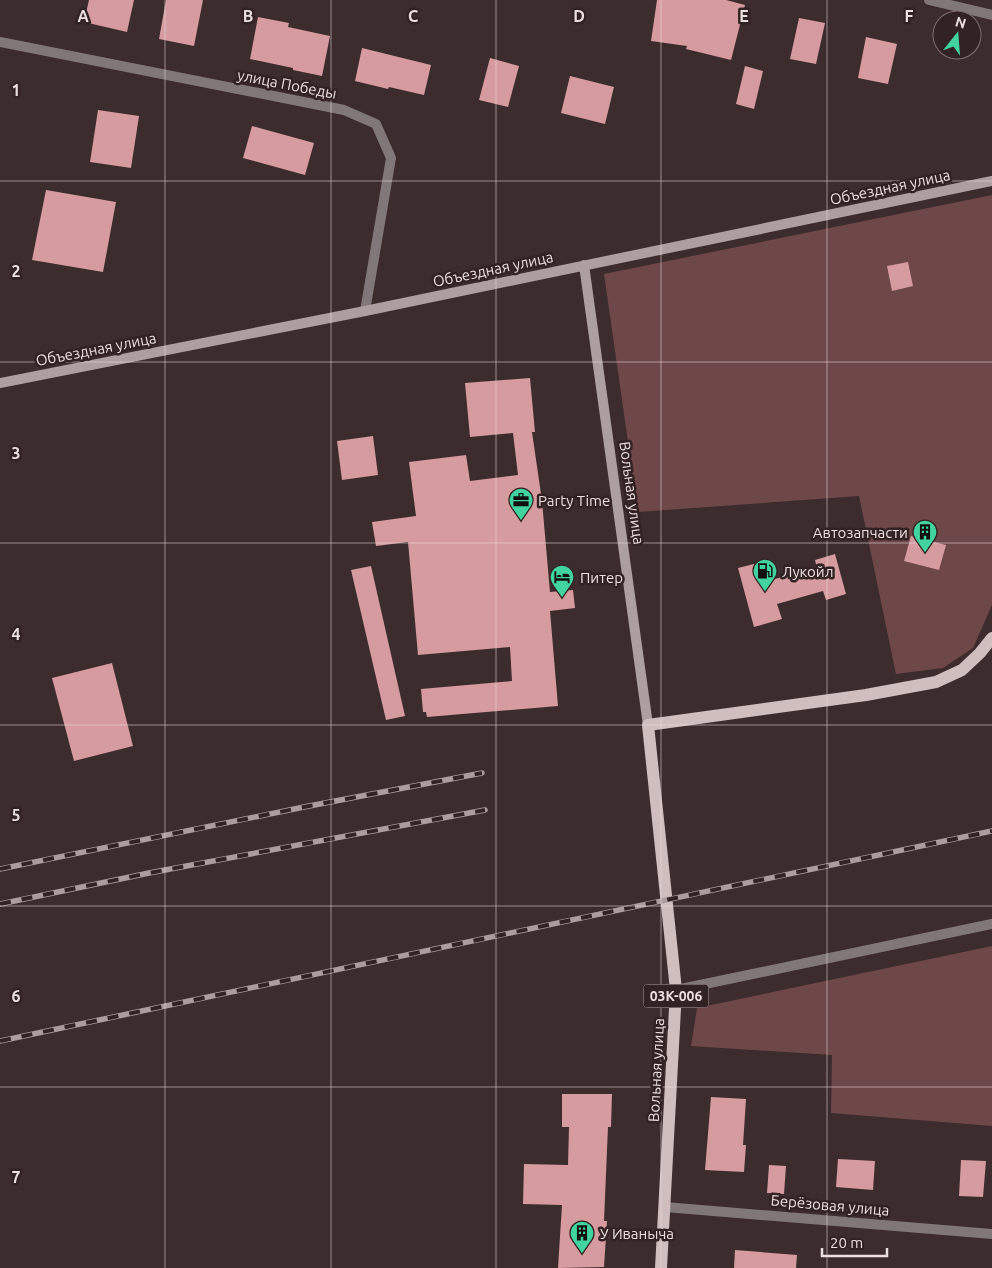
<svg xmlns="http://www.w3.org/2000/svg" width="992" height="1268" viewBox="0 0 992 1268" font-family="Ubuntu,sans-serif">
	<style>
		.green { fill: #6e4749 }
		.building { fill: #d69b9f }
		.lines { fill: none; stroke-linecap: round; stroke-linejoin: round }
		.street { stroke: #807778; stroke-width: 10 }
		.secondary { stroke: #ad9f9f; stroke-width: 10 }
		.primary { stroke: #d0bdbe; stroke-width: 12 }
		.rail-casing { stroke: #ab9d9e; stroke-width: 5.5 }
		.rail { stroke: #332223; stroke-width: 4; stroke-dasharray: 11; stroke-linecap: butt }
		.grid { fill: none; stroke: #ebdfe0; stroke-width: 1; stroke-opacity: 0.55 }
		.labels { text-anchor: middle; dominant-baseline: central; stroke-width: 5; stroke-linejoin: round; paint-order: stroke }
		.shield { fill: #332223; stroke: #b4a6a7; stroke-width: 1 }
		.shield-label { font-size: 14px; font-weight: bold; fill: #ebdfe0 }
		.street-label { font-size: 15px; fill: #ebdfe0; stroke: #332223 }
		.poi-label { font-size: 15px; fill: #ebdfe0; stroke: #332223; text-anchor: start }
		.grid-label { font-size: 16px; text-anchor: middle; font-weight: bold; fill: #ebdfe0; stroke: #332223; stroke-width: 5; stroke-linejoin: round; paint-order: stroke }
	</style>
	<rect width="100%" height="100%" fill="#3d2c2d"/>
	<path class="green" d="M 992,195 L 992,605 L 973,648 L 943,668 L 896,674 L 859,496 L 638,512 L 604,274 Z
		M 992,946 L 992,1126 L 831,1113 L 832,1055 L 691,1046 L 697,1008 Z"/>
	<path class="building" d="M 89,0 L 134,0 L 127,32 L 84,22 Z
		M 166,0 L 203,0 L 194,46 L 159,39 Z
		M 657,0 L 726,0 L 745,5 L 731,60 L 686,49 L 687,46 L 651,41 Z
		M 258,17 L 289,23 L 288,27 L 330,36 L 322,76 L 293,70 L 293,68 L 250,59 Z
		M 799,18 L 825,23 L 816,64 L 790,59 Z
		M 866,37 L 897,44 L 888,84 L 858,78 Z
		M 362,48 L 431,65 L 424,95 L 389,87 L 388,89 L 355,81 Z
		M 490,58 L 519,66 L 508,107 L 479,100 Z
		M 745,66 L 763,71 L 754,109 L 736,104 Z
		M 570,76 L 614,87 L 605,124 L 561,113 Z
		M 98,110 L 139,116 L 131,168 L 90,162 Z
		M 252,126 L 314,143 L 305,175 L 243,158 Z
		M 46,190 L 116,202 L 103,272 L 32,260 Z
		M 908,262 L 913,286 L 892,291 L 887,266 Z
		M 530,378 L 535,432 L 532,432 L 542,501 L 550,592 L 573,590 L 575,608 L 550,611 L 558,706 L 427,717 L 426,712 L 423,712 L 421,689 L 512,681 L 510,647 L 418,655 L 408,542 L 376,546 L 372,522 L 416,516 L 409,462 L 466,455 L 470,481 L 518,475 L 513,433 L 470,437 L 465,383 Z
		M 373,436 L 378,475 L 342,480 L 337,441 Z
		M 911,536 L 946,545 L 939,570 L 904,561 Z
		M 835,554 L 846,594 L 826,600 L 823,591 L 777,604 L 782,619 L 754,627 L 738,568 L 766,561 L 771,580 L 817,568 L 815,560 Z
		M 371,566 L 405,716 L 386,720 L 351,570 Z
		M 112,663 L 133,746 L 74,761 L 52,678 Z
		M 562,1094 L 612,1094 L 611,1127 L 608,1127 L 604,1221 L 607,1221 L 604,1267 L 558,1268 L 562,1205 L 523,1204 L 524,1164 L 568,1165 L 569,1127 L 562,1127 Z
		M 711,1097 L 746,1099 L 743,1145 L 746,1145 L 744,1172 L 705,1170 Z
		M 838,1159 L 875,1161 L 873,1190 L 836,1187 Z
		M 961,1160 L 986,1161 L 983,1197 L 959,1196 Z
		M 769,1165 L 786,1166 L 784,1194 L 767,1193 Z
		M 735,1250 L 797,1255 L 796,1268 L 734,1268 Z"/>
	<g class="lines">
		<path class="street" d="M 929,0 L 992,15
			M 0,42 L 344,110 L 376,124 L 391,158 L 365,311
			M 676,990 L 992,924
			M 665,1207 L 992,1234"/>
		<path class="secondary" d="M 584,265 L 648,725
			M 0,383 L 365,311 L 992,181"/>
		<path class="primary" d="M 661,1268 L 676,990 L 648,725 L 866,695 L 936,682 L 962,670 L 980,653 L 992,638"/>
		<defs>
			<path id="rail" d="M 0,869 L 304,807 L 482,773
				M 0,904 L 149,873 L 485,810
				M 0,1041 L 992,831"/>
		</defs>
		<use href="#rail" class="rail-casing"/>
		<use href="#rail" class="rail"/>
	</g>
	<path class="grid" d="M 165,0 L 165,1268M 331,0 L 331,1268M 496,0 L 496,1268M 661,0 L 661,1268M 827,0 L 827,1268M 0,181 L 992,181M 0,362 L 992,362M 0,543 L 992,543M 0,725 L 992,725M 0,906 L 992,906M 0,1087 L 992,1087"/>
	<defs>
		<symbol id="office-pin" viewBox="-11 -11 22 30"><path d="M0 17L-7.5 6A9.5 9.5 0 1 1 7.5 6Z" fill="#42d4a0" stroke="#332223"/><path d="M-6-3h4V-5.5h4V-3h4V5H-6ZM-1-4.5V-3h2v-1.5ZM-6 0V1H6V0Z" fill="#111"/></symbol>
		<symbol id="building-pin" viewBox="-11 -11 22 30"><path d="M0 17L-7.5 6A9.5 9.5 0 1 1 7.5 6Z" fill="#42d4a0" stroke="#332223"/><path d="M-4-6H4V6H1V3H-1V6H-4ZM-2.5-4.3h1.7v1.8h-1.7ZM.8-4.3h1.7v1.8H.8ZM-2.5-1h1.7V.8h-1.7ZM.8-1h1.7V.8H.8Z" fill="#111"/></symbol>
		<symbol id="fuel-pin" viewBox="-11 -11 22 30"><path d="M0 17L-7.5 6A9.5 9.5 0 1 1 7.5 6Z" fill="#42d4a0" stroke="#332223"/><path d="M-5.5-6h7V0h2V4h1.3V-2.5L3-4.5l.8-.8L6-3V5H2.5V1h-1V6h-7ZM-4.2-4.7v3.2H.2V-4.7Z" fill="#111"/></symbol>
		<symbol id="hotel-pin" viewBox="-11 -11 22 30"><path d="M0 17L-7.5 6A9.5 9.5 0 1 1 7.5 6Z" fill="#42d4a0" stroke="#332223"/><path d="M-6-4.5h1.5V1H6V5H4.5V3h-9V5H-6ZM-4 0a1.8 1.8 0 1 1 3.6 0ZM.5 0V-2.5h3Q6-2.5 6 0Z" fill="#111"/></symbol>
	</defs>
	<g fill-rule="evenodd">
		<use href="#office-pin" x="507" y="486" width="28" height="38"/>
		<use href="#building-pin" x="911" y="518" width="28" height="38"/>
		<use href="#fuel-pin" x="751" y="557" width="28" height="38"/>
		<use href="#hotel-pin" x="548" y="563" width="28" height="38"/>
		<use href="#building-pin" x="568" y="1219" width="28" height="38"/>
	</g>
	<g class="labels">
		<rect class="shield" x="643.5" y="984.5" width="65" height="23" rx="4"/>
		<g class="shield-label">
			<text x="676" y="996">03К-006</text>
		</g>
		<g class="street-label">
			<text transform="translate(287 84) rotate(11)">улица Победы</text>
			<text transform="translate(890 187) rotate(-12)">Объездная улица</text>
			<text transform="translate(493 269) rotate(-12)">Объездная улица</text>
			<text transform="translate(96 349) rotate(-11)">Объездная улица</text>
			<text transform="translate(632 493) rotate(82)">Вольная улица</text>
			<text transform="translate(656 1070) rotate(-87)">Вольная улица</text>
			<text transform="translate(830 1205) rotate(5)">Берёзовая улица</text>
		</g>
		<g class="poi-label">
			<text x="538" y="500">Party Time</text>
			<text x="908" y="532" text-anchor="end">Автозапчасти</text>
			<text x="782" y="571">Лукойл</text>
			<text x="580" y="577">Питер</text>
			<text x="600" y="1233">У Иваныча</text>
		</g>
	</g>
	<g class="grid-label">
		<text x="83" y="22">A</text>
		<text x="248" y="22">B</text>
		<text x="413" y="22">C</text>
		<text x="579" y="22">D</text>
		<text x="744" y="22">E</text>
		<text x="909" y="22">F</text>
		<text x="16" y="96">1</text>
		<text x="16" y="277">2</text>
		<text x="16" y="459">3</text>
		<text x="16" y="640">4</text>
		<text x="16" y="821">5</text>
		<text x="16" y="1002">6</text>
		<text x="16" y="1183">7</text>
	</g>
	<g transform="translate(957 35) rotate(17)"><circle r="24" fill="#332223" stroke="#7d6e6f"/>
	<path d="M0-4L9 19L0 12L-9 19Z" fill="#42d4a0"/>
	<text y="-8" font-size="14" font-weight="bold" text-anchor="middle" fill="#ebdfe0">N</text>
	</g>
	<path d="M822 1248v8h65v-8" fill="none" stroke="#ebdfe0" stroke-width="2.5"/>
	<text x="830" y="1248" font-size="15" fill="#ebdfe0" stroke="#332223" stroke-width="4" paint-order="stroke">20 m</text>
</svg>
